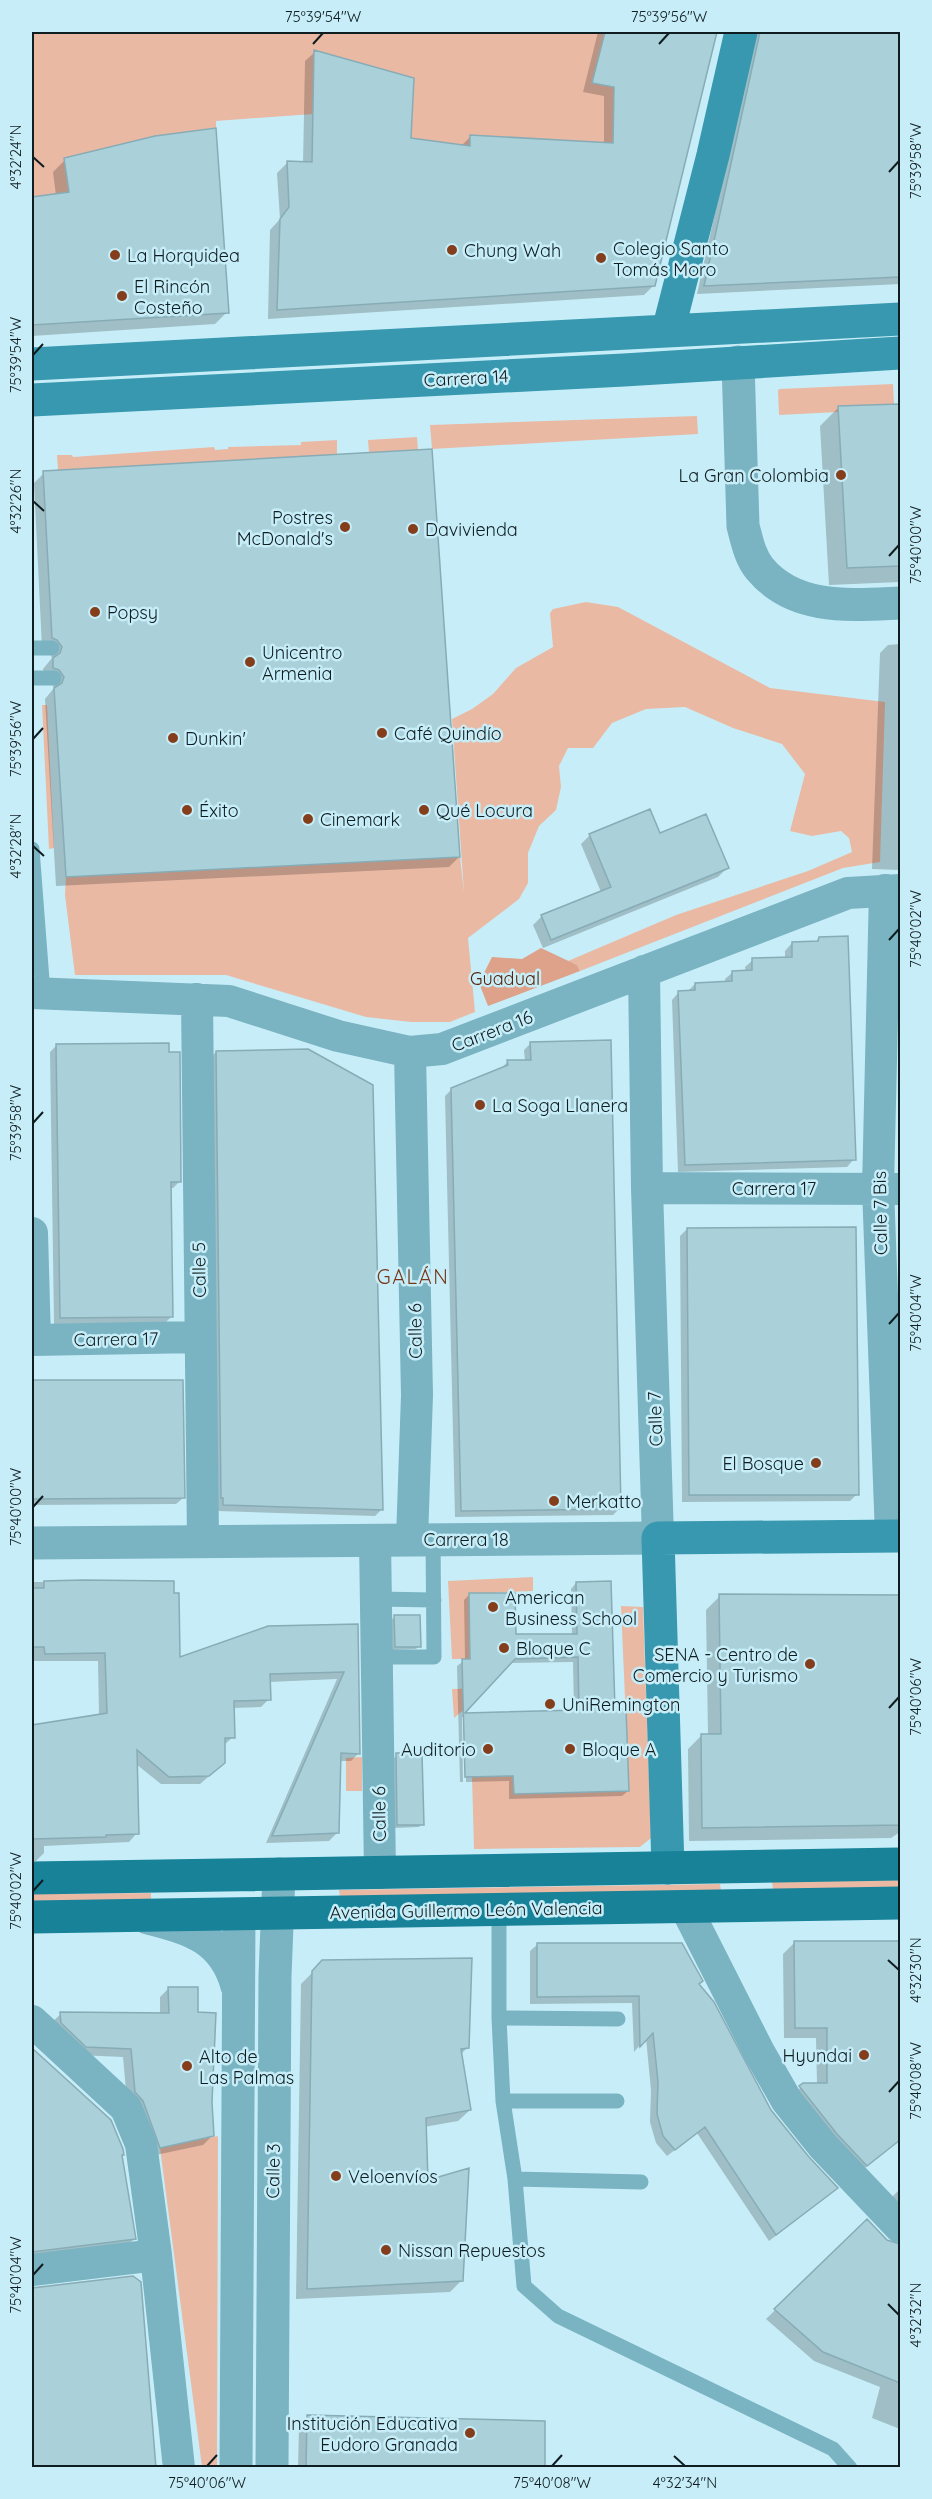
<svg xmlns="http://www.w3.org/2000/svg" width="932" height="2499" viewBox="0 0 932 2499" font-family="Quicksand,sans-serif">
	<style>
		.green { fill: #eab9a4 }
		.forest { fill: #dda289 }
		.shadow { fill: #0003; fill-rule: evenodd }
		.building { fill: #aad0da; stroke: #87acb6; stroke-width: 1.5; fill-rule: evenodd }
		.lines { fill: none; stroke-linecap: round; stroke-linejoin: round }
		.service { stroke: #7ab3c2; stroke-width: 15 }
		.minor { stroke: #7ab3c2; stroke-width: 32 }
		.tertiary { stroke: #7ab3c2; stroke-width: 33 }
		.secondary { stroke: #3798af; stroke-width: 33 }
		.primary { stroke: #188298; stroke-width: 33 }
		.ticks { fill: none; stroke: #0f1d21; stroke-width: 2 }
		.poi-dot { fill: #853e1c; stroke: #c7eef8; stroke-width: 2 }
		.labels { text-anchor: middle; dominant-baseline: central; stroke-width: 5; stroke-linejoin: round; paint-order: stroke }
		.poi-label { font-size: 18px; fill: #0f1d21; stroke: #c7eef8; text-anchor: start }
		.street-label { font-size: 18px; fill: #0f1d21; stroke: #c7eef8 }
		.park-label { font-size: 18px; fill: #562106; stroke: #c7eef8 }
		.neighbourhood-label { font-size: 20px; letter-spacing: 1.5px; fill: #773618; stroke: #c7eef8 }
		.neatline { fill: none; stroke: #0f1d21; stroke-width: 2 }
		.ticks-label { font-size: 15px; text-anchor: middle; fill: #0f1d21 }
	</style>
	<rect width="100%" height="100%" fill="#c7eef8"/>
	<path class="green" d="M 32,32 L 605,32 L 592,82 L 618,87 L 613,143 L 471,135 L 470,146 L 411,138 L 414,78 L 315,50 L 313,114 L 216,121 L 216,128 L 64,159 L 69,192 L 32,197 Z
		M 893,384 L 894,404 L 838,406 L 838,412 L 779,415 L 778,391 L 779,389 Z
		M 697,416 L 698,434 L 432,449 L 430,425 Z
		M 417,437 L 418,450 L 369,453 L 368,440 Z
		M 337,440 L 337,455 L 58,470 L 57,455 L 72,455 L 73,457 L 214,447 L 215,450 L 228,449 L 228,447 L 301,445 L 301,442 Z
		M 586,602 L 618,607 L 770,688 L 885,702 L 880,862 L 843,868 L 580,971 L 577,965 L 568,961 L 676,915 L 808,871 L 852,852 L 849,838 L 841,831 L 812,836 L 790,831 L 805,774 L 782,744 L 733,728 L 685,707 L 646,709 L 612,723 L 593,748 L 568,748 L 559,766 L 561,787 L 556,810 L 539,826 L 528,853 L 528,883 L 519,899 L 468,938 L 475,1012 L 450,1022 L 411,1022 L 366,1017 L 226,975 L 75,975 L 65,895 L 66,877 L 460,857 L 464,893 L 452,719 L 472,709 L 493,694 L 516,668 L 553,647 L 550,613 L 553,609 Z
		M 42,705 L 47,705 L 54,848 L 49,849 Z
		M 533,1577 L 533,1591 L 469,1594 L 470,1659 L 452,1659 L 448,1581 Z
		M 621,1606 L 643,1607 L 651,1838 L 640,1847 L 474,1849 L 472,1777 L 513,1776 L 514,1794 L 629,1791 Z
		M 489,1688 L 454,1718 L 452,1689 Z
		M 362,1757 L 362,1791 L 346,1791 L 346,1758 Z
		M 900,1880 L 900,1888 L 773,1889 L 772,1882 Z
		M 720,1884 L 721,1891 L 340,1897 L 339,1890 Z
		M 151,1893 L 151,1900 L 32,1902 L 32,1894 Z
		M 218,2136 L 217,2467 L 202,2467 L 160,2148 Z"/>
	<path class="forest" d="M 541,948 L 577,965 L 580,971 L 488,1006 L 479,983 L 492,957 L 522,959 Z"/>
	<path class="shadow" d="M 598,32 L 715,32 L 654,285 L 644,295 L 268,319 L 270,230 L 280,219 L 277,173 L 287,163 L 303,164 L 305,61 L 315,52 L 410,139 L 461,146 L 471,136 L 604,144 L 604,96 L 583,92 Z
		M 755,32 L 900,32 L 900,284 L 697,294 Z
		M 65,160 L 227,312 L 215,324 L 32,336 L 32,199 L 56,196 L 53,172 Z
		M 900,405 L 900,582 L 829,585 L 820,426 L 838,408 Z
		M 44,473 L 459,857 L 449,867 L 56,886 L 45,699 L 54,688 L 50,679 L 44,678 L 43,669 L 52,658 L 48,649 L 42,648 L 34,483 Z
		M 900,644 L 900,870 L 872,869 L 880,653 L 888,645 Z
		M 590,835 L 659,835 L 727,868 L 718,877 L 543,948 L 533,925 L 542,916 L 601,892 L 581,844 Z
		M 819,938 L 854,1159 L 847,1167 L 678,1172 L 672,1000 L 679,992 L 687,992 L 695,984 L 726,983 L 725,979 L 733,972 L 746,972 L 745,967 L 753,960 L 785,959 L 785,951 L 792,943 L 815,943 Z
		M 531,1043 L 620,1508 L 613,1515 L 455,1517 L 445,1096 L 452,1089 L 502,1068 L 508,1061 L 525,1061 L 524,1050 Z
		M 56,1046 L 180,1181 L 173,1188 L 169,1188 L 172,1316 L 165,1323 L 54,1324 L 50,1052 Z
		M 216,1052 L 382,1509 L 375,1516 L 217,1511 L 209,1059 Z
		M 687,1229 L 857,1494 L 850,1501 L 682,1502 L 680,1236 Z
		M 182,1381 L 183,1498 L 176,1504 L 32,1505 L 32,1382 Z
		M 32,1582 L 172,1582 L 179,1659 L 357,1625 L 359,1753 L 351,1761 L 340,1761 L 337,1833 L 329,1841 L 266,1843 L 337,1679 L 269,1682 L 269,1699 L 261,1707 L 233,1708 L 233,1737 L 223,1746 L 215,1771 L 200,1784 L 161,1784 L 136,1764 L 137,1833 L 129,1842 L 44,1846 L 44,1853 L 36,1861 L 32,1861 L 32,1726 L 99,1716 L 98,1661 L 32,1661 Z
		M 576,1583 L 613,1711 L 628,1791 L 622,1796 L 509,1799 L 509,1781 L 466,1782 L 465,1717 L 462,1717 L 463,1782 L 460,1782 L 457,1666 L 465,1660 L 464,1600 L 469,1595 L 515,1636 L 572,1635 L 571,1589 ZM 573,1662 L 574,1711 L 462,1714 L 509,1663 Z
		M 900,1595 L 900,1832 L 891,1838 L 689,1841 L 688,1749 L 702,1735 L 708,1735 L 706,1610 L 720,1596 Z
		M 395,1617 L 419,1646 L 416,1649 L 392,1650 L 392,1619 Z
		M 397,1755 L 422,1824 L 419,1827 L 395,1828 L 394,1758 Z
		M 794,1943 L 900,1943 L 900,2139 L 855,2176 L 789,2099 L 803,2085 L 817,2085 L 816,2038 L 784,2038 L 783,1954 Z
		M 538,1944 L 697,1984 L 770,2111 L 829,2195 L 769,2241 L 697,2133 L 667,2156 L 656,2143 L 650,2122 L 651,2090 L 646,2038 L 634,2052 L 632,2003 L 530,2004 L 530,1951 Z
		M 323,1962 L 468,2047 L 460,2055 L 470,2110 L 458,2121 L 424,2127 L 427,2182 L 462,2280 L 450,2292 L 296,2299 L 301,1984 Z
		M 168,1989 L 197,2014 L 211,2102 L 212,2136 L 203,2145 L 151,2156 L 127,2101 L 123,2057 L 77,2055 L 52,2022 L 61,2014 L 160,2014 L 160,1997 Z
		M 32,2050 L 110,2121 L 123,2154 L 121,2156 L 134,2239 L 127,2246 L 32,2257 Z
		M 900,2189 L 900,2225 L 883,2206 Z
		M 867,2221 L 882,2257 L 900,2267 L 900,2429 L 872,2418 L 880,2387 L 814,2361 L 766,2319 Z
		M 32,2289 L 34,2289 L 155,2468 L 32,2468 Z
		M 308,2417 L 543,2468 L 298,2468 L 299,2426 Z"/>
	<path class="building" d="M 605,32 L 717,32 L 655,286 L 277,310 L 280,219 L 289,207 L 287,161 L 312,162 L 314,50 L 414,78 L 411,138 L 470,146 L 470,135 L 613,143 L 614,87 L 592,83 Z
		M 760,32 L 900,32 L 900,277 L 704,286 Z
		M 216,128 L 229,313 L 32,325 L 32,197 L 69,192 L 64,158 L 155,136 Z
		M 900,404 L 900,566 L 847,568 L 838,406 Z
		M 432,449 L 460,857 L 66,877 L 54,688 L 62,683 L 64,677 L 59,670 L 53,668 L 53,658 L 60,653 L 62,647 L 57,640 L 52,638 L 43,471 Z
		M 650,809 L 660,833 L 706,814 L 729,868 L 551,940 L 541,915 L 611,887 L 589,834 Z
		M 848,936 L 856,1160 L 685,1165 L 678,991 L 695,990 L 695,983 L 732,981 L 732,971 L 752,970 L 752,958 L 792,957 L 792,942 L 818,941 L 819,937 Z
		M 611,1040 L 621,1509 L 461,1511 L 451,1088 L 508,1065 L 507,1060 L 531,1060 L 530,1042 Z
		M 169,1043 L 169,1052 L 180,1052 L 181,1182 L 171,1182 L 173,1317 L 60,1318 L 56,1044 Z
		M 308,1049 L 373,1085 L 383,1510 L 223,1505 L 223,1498 L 221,1498 L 216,1051 Z
		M 856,1227 L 859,1495 L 689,1495 L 687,1228 Z
		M 32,1380 L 183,1380 L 185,1498 L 32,1499 Z
		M 83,1580 L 174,1581 L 174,1593 L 179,1593 L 180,1657 L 268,1626 L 358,1624 L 360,1754 L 341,1753 L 339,1833 L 272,1836 L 344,1672 L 270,1674 L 271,1700 L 234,1701 L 235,1738 L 225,1738 L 225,1763 L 209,1776 L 169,1777 L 137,1750 L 139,1834 L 106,1835 L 106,1837 L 32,1839 L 32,1725 L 107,1713 L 105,1653 L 45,1654 L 44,1647 L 32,1647 L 32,1588 L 44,1588 L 44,1581 Z
		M 611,1581 L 615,1709 L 626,1709 L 629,1791 L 514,1794 L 513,1776 L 465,1777 L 462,1659 L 470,1659 L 469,1593 L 515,1593 L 516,1634 L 577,1634 L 576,1582 ZM 578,1657 L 579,1710 L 465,1713 L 515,1659 Z
		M 719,1594 L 900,1595 L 900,1825 L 702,1828 L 701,1734 L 721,1734 Z
		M 394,1615 L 420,1615 L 421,1647 L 395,1647 Z
		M 396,1753 L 422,1753 L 424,1825 L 397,1825 Z
		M 794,1941 L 900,1941 L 900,2140 L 867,2166 L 837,2134 L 799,2086 L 803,2083 L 827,2083 L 827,2028 L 795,2028 Z
		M 537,1943 L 682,1943 L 703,1981 L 699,1984 L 714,2002 L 771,2110 L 809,2157 L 838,2188 L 776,2235 L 705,2127 L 675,2150 L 663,2136 L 657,2114 L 658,2082 L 653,2033 L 640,2047 L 639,1996 L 537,1997 Z
		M 472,1958 L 469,2048 L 461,2049 L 471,2110 L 426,2118 L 428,2180 L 469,2168 L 463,2281 L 307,2289 L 312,1971 L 322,1960 Z
		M 168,1987 L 198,1987 L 198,2012 L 216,2013 L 212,2102 L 214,2136 L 160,2148 L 143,2101 L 135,2092 L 131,2049 L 86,2047 L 61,2023 L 60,2012 L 169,2013 Z
		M 32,2048 L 111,2120 L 123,2149 L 124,2155 L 122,2155 L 136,2239 L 32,2252 Z
		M 867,2219 L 887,2240 L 900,2244 L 900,2383 L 823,2352 L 774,2309 Z
		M 133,2276 L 141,2282 L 156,2468 L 32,2468 L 32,2288 Z
		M 307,2415 L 545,2421 L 545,2468 L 306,2468 Z"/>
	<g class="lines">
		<path class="service" d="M 32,648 L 52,648
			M 32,678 L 54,678
			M 32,849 L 43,993
			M 376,1599 L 434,1600
			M 376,1657 L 434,1657 L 433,1539
			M 499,1910 L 499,2018 L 503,2101 L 515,2179 L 524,2286 L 558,2316 L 833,2449 L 850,2468
			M 499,2018 L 618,2019
			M 503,2101 L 617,2101
			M 515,2179 L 641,2182"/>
		<path class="minor" d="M 885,890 L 878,1188 L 891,1536
			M 644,971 L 647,1188 L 658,1538
			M 32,993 L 229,1001 L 338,1036 L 410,1052 L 442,1049 L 848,893 L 900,890
			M 197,999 L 203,1541
			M 410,1052 L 417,1395 L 412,1539
			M 647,1188 L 900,1189
			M 32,1233 L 35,1340
			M 32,1340 L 200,1337
			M 375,1540 L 380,1873
			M 685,1906 L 759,2052 L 787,2101 L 823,2146 L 900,2227
			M 32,2021 L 126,2108 L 141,2144 L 156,2255 L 179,2468
			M 32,2270 L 156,2255"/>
		<path class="tertiary" d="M 738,362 L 743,526 C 747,541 750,557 760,569 C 795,611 852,605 900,603
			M 32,1543 L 658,1538
			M 148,1918 C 192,1929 224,1939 237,1986
			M 236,2468 L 239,1915
			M 272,2468 L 275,1976 L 279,1874"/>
		<path class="secondary" d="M 668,331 L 713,155 L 741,32
			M 32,364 L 900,319
			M 32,400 L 624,370 L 900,353
			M 668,1868 L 658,1538 L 900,1536"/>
		<path class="primary" d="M 32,1878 L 900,1864
			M 32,1917 L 900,1903"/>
	</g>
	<path class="ticks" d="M 313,44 L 323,33M 659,44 L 669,33M 33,157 L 44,167M 889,172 L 899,161M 33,355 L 43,344M 33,501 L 44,511M 889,556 L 899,545M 33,739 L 43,728M 33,846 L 44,856M 889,940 L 899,929M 33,1123 L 43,1112M 889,1324 L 899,1313M 33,1507 L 43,1496M 889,1708 L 899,1697M 33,1891 L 43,1880M 888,1960 L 899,1970M 889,2092 L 899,2081M 33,2275 L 43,2264M 888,2304 L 899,2315M 674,2456 L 685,2466M 207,2466 L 217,2455M 552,2466 L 562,2455"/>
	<g class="poi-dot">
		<circle cx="452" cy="250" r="6"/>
		<circle cx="115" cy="255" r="6"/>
		<circle cx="601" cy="258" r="6"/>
		<circle cx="122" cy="296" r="6"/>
		<circle cx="841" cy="475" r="6"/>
		<circle cx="345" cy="527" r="6"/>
		<circle cx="413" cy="529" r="6"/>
		<circle cx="95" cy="612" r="6"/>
		<circle cx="250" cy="662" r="6"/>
		<circle cx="382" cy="733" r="6"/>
		<circle cx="173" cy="738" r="6"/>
		<circle cx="187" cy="810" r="6"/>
		<circle cx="424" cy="810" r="6"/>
		<circle cx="308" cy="819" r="6"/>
		<circle cx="480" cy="1105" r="6"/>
		<circle cx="816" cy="1463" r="6"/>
		<circle cx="554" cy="1501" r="6"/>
		<circle cx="493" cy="1607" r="6"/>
		<circle cx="504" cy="1648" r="6"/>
		<circle cx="810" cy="1664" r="6"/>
		<circle cx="550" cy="1704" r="6"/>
		<circle cx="488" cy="1749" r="6"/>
		<circle cx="570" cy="1749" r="6"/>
		<circle cx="864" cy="2055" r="6"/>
		<circle cx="187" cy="2066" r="6"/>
		<circle cx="336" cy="2176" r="6"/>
		<circle cx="386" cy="2250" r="6"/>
		<circle cx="470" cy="2433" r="6"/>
	</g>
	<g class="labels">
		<g class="poi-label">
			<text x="613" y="248">Colegio Santo<tspan x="613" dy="21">Tomás Moro</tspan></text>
			<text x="464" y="250">Chung Wah</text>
			<text x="127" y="255">La Horquidea</text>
			<text x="134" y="286">El Rincón<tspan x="134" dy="21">Costeño</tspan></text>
			<text x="829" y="475" text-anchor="end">La Gran Colombia</text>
			<text x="333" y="517" text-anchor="end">Postres<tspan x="333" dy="21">McDonald's</tspan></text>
			<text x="425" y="529">Davivienda</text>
			<text x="107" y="612">Popsy</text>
			<text x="262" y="652">Unicentro<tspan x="262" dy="21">Armenia</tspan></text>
			<text x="394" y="733">Café Quindío</text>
			<text x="185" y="738">Dunkin'</text>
			<text x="199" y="810">Éxito</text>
			<text x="436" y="810">Qué Locura</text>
			<text x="320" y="819">Cinemark</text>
			<text x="492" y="1105">La Soga Llanera</text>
			<text x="804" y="1463" text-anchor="end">El Bosque</text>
			<text x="566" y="1501">Merkatto</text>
			<text x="505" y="1597">American<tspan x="505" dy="21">Business School</tspan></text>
			<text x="516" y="1648">Bloque C</text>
			<text x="798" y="1654" text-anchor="end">SENA - Centro de<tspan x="798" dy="21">Comercio y Turismo</tspan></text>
			<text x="562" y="1704">UniRemington</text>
			<text x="476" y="1749" text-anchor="end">Auditorio</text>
			<text x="582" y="1749">Bloque A</text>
			<text x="852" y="2055" text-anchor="end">Hyundai</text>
			<text x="199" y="2056">Alto de<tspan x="199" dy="21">Las Palmas</tspan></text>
			<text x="348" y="2176">Veloenvíos</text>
			<text x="398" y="2250">Nissan Repuestos</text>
			<text x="458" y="2423" text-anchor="end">Institución Educativa<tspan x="458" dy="21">Eudoro Granada</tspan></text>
		</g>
		<g class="street-label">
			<text transform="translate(466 378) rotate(-3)">Carrera 14</text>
			<text transform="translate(492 1031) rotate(-21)">Carrera 16</text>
			<text x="774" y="1188">Carrera 17</text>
			<text transform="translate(880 1213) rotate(-91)">Calle 7 Bis</text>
			<text transform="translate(199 1270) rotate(-91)">Calle 5</text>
			<text transform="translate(415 1331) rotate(-91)">Calle 6</text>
			<text transform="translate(116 1339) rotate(-1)">Carrera 17</text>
			<text transform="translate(655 1419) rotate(-92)">Calle 7</text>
			<text x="466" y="1539">Carrera 18</text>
			<text transform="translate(379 1814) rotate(-91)">Calle 6</text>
			<text transform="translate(466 1910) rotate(-1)">Avenida Guillermo León Valencia</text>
			<text transform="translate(273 2171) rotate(-89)">Calle 3</text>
		</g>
		<g class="park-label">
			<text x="505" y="978">Guadual</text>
		</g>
		<g class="neighbourhood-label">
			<text x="413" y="1276">GALÁN</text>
		</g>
	</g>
	<rect width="932" height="2499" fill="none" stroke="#c7eef8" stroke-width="66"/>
	<rect x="33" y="33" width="866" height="2433" class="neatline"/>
	<g class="ticks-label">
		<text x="323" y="22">75°39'54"W</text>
		<text x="669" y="22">75°39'56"W</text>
		<text transform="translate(16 157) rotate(-90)" y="5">4°32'24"N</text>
		<text transform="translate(916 161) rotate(-90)" y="5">75°39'58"W</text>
		<text transform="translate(16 355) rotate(-90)" y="5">75°39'54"W</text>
		<text transform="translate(16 501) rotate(-90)" y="5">4°32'26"N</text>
		<text transform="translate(916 545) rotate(-90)" y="5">75°40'00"W</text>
		<text transform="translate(16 739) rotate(-90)" y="5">75°39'56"W</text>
		<text transform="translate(16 846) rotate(-90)" y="5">4°32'28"N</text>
		<text transform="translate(916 929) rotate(-90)" y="5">75°40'02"W</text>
		<text transform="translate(16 1123) rotate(-90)" y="5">75°39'58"W</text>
		<text transform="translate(916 1313) rotate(-90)" y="5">75°40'04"W</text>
		<text transform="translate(16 1507) rotate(-90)" y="5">75°40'00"W</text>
		<text transform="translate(916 1697) rotate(-90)" y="5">75°40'06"W</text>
		<text transform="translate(16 1891) rotate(-90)" y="5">75°40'02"W</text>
		<text transform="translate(916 1970) rotate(-90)" y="5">4°32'30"N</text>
		<text transform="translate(916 2081) rotate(-90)" y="5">75°40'08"W</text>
		<text transform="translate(16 2275) rotate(-90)" y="5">75°40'04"W</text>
		<text transform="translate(916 2315) rotate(-90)" y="5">4°32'32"N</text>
		<text x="207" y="2488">75°40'06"W</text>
		<text x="552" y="2488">75°40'08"W</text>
		<text x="685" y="2488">4°32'34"N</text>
	</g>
</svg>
